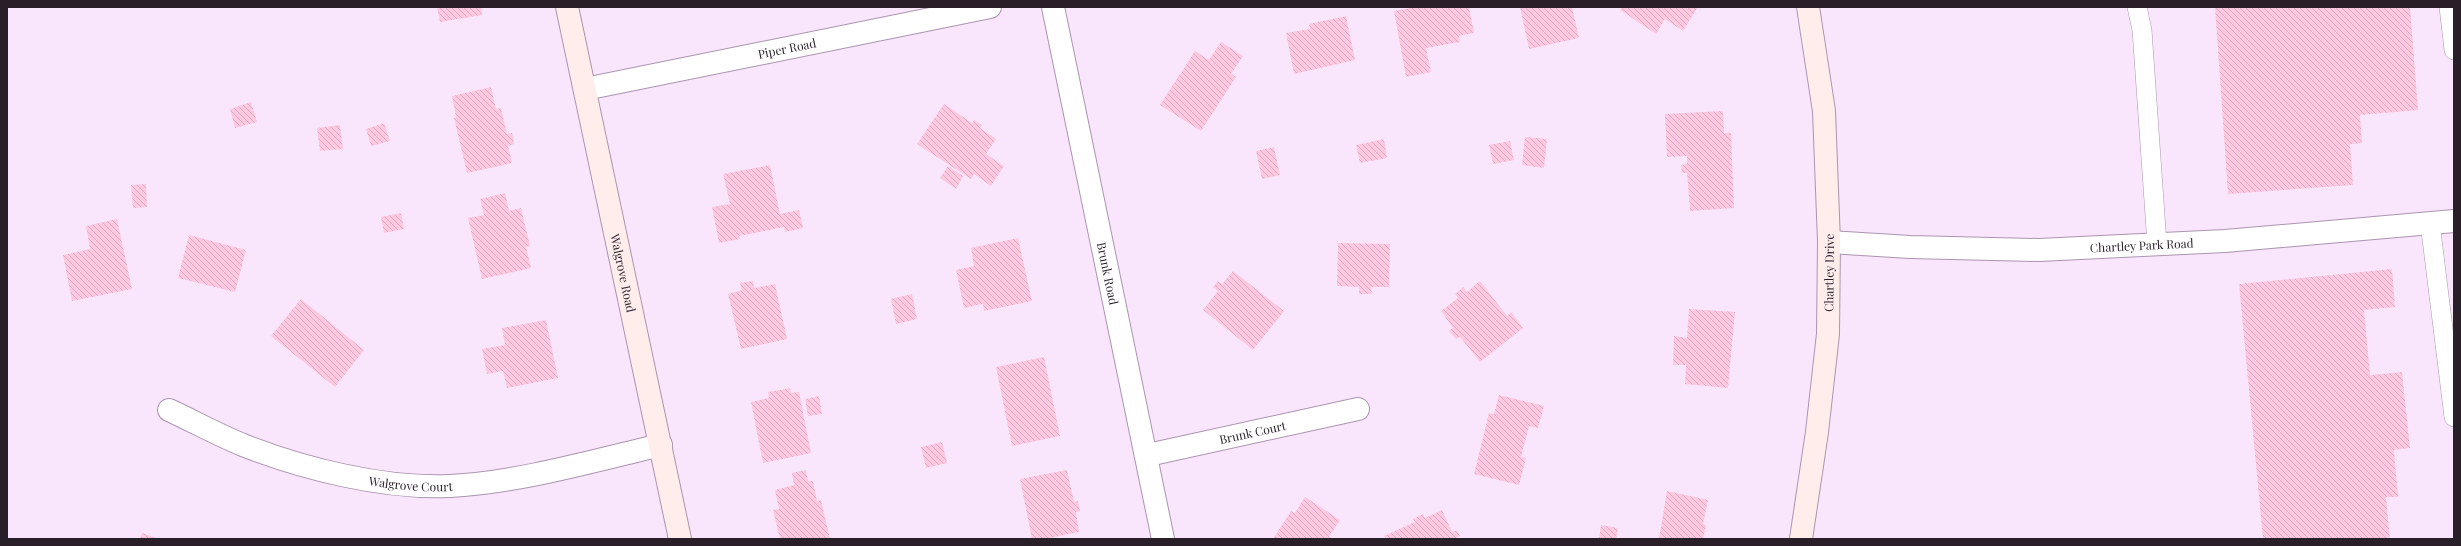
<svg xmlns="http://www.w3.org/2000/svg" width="2461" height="546" viewBox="0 0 2461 546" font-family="'Playfair Display',serif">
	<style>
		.building { fill: url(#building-back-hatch) }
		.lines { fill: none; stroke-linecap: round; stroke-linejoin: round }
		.lane-casing { stroke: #ab94af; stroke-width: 20 }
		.street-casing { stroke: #ab94af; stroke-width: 24 }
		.secondary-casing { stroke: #ab94af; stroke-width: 24 }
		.lane { stroke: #fff; stroke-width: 19 }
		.street { stroke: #fff; stroke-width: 22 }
		.secondary { stroke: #ffedec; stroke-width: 22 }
		.labels { text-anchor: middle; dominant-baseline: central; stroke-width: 3.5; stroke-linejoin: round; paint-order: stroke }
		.street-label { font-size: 12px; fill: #281f29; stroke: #fef9ff }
	</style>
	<defs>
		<pattern id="building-back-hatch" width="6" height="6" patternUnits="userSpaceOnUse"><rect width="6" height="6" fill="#fdc8e0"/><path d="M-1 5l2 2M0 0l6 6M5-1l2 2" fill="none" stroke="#d9abc0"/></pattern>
	</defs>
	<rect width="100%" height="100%" fill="#f9e6fd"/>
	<path class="building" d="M 437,7 L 481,7 L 482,15 L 440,22 Z
		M 1416,7 L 1469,7 L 1474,33 L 1459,36 L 1460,42 L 1426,48 L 1431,72 L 1406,77 L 1394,11 Z
		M 1520,7 L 1572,7 L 1579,38 L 1529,49 Z
		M 1623,7 L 1698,7 L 1683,31 L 1665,19 L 1656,34 L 1620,10 Z
		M 2215,7 L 2410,7 L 2418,110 L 2360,115 L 2362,143 L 2350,144 L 2353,185 L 2228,194 Z
		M 1346,16 L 1355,60 L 1294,74 L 1286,33 L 1310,29 L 1309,24 Z
		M 1221,42 L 1243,56 L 1231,74 L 1236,77 L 1201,131 L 1160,105 L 1195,51 L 1209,60 Z
		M 491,87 L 496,109 L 501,108 L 507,134 L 512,133 L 514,144 L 508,146 L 512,163 L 467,173 L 454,118 L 456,117 L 452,96 Z
		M 251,102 L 257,122 L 235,128 L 230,109 Z
		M 944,104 L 972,123 L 974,120 L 982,125 L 980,128 L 996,139 L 986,154 L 1004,166 L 991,186 L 974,174 L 971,179 L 917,144 Z
		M 1723,111 L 1724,133 L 1731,133 L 1734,208 L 1690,211 L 1687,173 L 1682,173 L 1681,165 L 1687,164 L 1687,156 L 1667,157 L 1665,114 Z
		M 384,123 L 390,141 L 371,146 L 366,129 Z
		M 340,125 L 343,149 L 320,151 L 317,128 Z
		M 1525,137 L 1547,139 L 1544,168 L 1522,165 Z
		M 1384,139 L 1387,158 L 1360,163 L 1356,145 Z
		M 1510,141 L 1514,160 L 1493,164 L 1489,145 Z
		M 1274,147 L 1280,175 L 1262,179 L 1256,151 Z
		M 770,165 L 780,214 L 799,210 L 803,228 L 785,232 L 784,227 L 739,236 L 740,239 L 719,243 L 712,207 L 730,204 L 723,174 Z
		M 948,166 L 963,176 L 956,189 L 940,178 Z
		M 146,184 L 147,207 L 133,208 L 131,185 Z
		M 505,193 L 509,211 L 521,208 L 530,246 L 526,247 L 531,268 L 482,279 L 468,218 L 484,215 L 480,199 Z
		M 401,213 L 404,229 L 384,233 L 381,217 Z
		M 117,219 L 132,289 L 72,301 L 63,255 L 90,249 L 86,226 Z
		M 189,235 L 246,250 L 235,292 L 178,278 Z
		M 1018,238 L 1032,301 L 984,311 L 983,304 L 964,308 L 956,270 L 974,266 L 971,248 Z
		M 1338,243 L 1390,244 L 1389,287 L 1371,287 L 1372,294 L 1359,294 L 1359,287 L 1337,286 Z
		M 2392,269 L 2395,307 L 2364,310 L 2370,375 L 2402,372 L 2410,448 L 2394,450 L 2398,497 L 2386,497 L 2390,539 L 2263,539 L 2239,284 Z
		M 1233,271 L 1284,311 L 1253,350 L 1203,310 L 1218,291 L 1213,287 L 1218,281 L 1222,284 Z
		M 753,281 L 754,288 L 775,284 L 787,339 L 741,349 L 728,294 L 742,290 L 740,283 Z
		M 1480,281 L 1507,316 L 1511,312 L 1523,328 L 1480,362 L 1460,337 L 1456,339 L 1449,331 L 1453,328 L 1441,311 L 1458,298 L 1455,294 L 1463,287 L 1467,292 Z
		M 912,294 L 917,319 L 896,324 L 891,299 Z
		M 301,299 L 364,350 L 335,387 L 271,336 Z
		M 1689,309 L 1735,312 L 1728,388 L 1685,384 L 1686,365 L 1673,365 L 1674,336 L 1687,338 Z
		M 546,320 L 558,378 L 507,388 L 503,371 L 487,374 L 482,349 L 505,345 L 502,328 Z
		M 1044,357 L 1060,436 L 1012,446 L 996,367 Z
		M 790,388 L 791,393 L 799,392 L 811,453 L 763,463 L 751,402 L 769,398 L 768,392 Z
		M 1499,395 L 1544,406 L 1538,428 L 1529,426 L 1521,457 L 1526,458 L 1519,485 L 1474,474 L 1489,413 L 1494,414 Z
		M 819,396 L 822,414 L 808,416 L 805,399 Z
		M 942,442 L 947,463 L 926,468 L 921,447 Z
		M 806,470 L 808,481 L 813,481 L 817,501 L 821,500 L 830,539 L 780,539 L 773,510 L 779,509 L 775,490 L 794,485 L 792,473 Z
		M 1067,470 L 1074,502 L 1078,501 L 1080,511 L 1076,512 L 1079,532 L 1045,539 L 1032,539 L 1020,479 Z
		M 1667,491 L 1708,500 L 1703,524 L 1706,525 L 1703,539 L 1659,539 Z
		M 1305,497 L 1340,520 L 1329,537 L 1333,539 L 1273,539 L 1291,511 L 1295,513 Z
		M 1442,510 L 1452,532 L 1457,530 L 1460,536 L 1455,539 L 1386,539 L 1384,536 L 1415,522 L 1413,519 L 1423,514 L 1425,518 Z
		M 1601,525 L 1618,528 L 1616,539 L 1599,539 Z
		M 142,533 L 159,539 L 140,539 Z"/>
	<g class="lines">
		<defs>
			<path id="lane" d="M 2137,7 L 2142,30 L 2157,244
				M 2449,7 L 2454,50
				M 2430,223 L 2454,417"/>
			<g id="street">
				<path id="s1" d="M 1053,7 L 1163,539"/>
				<path id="s2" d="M 585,89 L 990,7"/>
				<path id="s3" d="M 1829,242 L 1910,247 L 2039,250 L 2225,241 L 2454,221"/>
				<path id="s4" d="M 169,410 C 193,421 218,435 243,445 C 304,469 384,489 450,486 C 521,482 592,461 661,445"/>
				<path id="s5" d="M 1148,455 L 1358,409"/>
			</g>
			<g id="secondary">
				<path id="s6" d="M 567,7 L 680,539"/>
				<path id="s7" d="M 1801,539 L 1817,432 L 1828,334 L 1829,242 L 1824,111 L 1808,7"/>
			</g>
		</defs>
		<use href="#lane" class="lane-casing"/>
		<use href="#street" class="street-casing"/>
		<use href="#secondary" class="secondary-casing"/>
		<use href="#lane" class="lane"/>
		<use href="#street" class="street"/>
		<use href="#secondary" class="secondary"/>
	</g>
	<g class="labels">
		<g class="street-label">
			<text stroke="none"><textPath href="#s2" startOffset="206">Piper Road</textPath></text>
			<text stroke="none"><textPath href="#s3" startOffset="313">Chartley Park Road</textPath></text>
			<text stroke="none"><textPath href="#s6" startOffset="272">Walgrove Road</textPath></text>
			<text stroke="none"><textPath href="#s1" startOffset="272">Brunk Road</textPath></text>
			<text stroke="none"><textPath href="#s7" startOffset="268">Chartley Drive</textPath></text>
			<text stroke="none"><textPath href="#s5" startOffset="107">Brunk Court</textPath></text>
			<text stroke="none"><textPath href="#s4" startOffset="255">Walgrove Court</textPath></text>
		</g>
	</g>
	<rect width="2461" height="546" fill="none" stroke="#281f29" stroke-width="16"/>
</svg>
